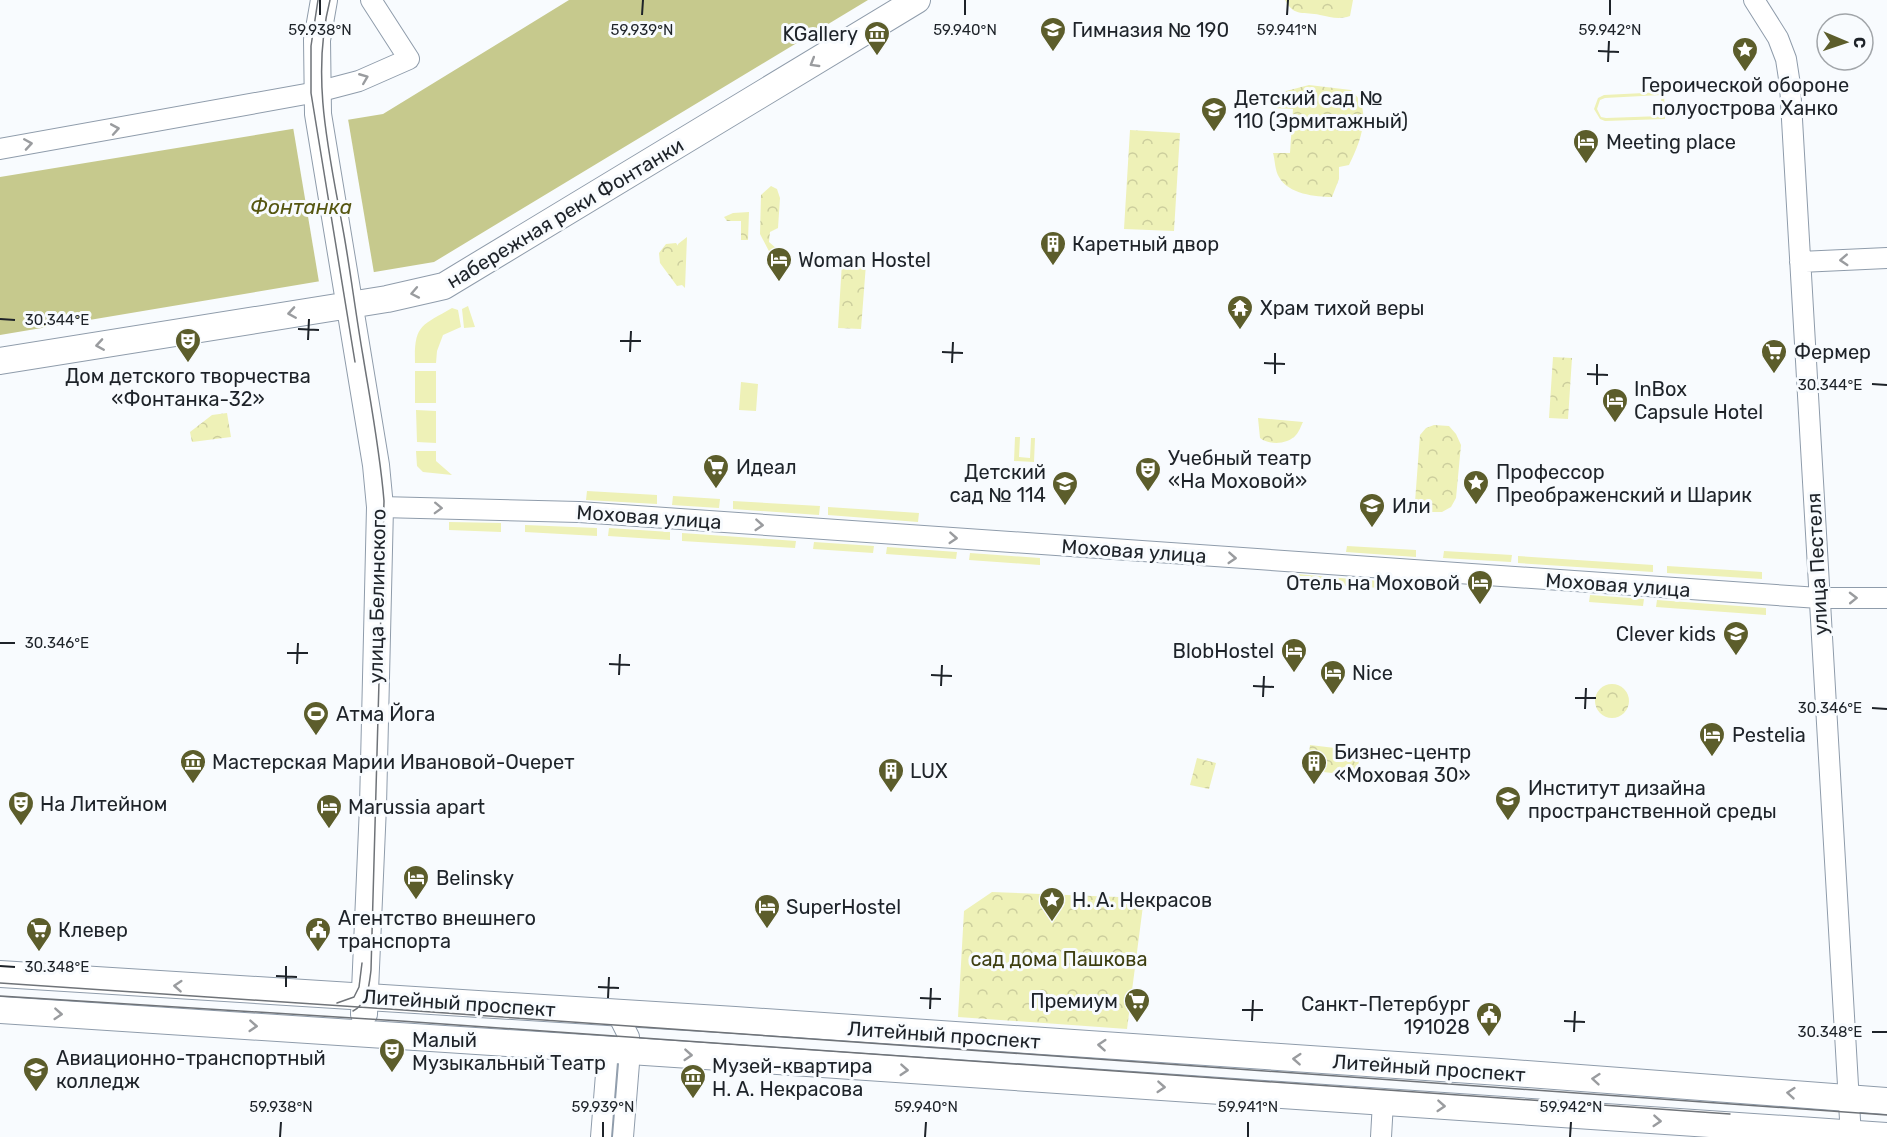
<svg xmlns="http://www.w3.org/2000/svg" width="1887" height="1137" viewBox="0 0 1887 1137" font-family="Rubik,sans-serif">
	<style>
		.green { fill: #eef1b7; fill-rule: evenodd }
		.forest { fill: url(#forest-crowns) }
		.water { fill: #c6c98d }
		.pier { fill: #f8fbfe }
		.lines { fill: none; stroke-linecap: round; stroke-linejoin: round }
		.minor-casing { stroke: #8f9cab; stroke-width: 22 }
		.major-casing { stroke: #8f9cab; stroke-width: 28 }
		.minor { stroke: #fff; stroke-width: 20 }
		.major { stroke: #fff; stroke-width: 26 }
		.tram { stroke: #6f7378; stroke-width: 1.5 }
		.oneway { stroke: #9a9c9f }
		.ticks { fill: none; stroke: #1e2329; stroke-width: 2 }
		.labels { text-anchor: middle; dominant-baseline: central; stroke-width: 6; stroke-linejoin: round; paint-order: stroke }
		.poi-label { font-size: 20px; fill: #1e2329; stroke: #f8fbfe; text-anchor: start }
		.street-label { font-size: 20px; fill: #1e2329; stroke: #f8fbfe }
		.park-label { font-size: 20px; fill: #3e3f11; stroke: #f8fbfe }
		.water-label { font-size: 21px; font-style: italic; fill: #555610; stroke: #f8fbfe }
		.ticks-label { font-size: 15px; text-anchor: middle; fill: #1e2329; stroke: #f8fbfe; stroke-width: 6; stroke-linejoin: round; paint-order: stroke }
	</style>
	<defs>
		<pattern id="forest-crowns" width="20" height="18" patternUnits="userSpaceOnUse" patternTransform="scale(1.5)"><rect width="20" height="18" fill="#eef1b7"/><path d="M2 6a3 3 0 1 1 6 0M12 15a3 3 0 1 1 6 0" fill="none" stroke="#ccce9d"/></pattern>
	</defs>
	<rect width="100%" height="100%" fill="#f8fbfe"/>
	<path class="green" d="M 1664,92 L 1665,119 L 1605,121 L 1600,119 L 1594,109 L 1598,98 L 1604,95 ZM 1661,95 L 1662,116 L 1606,118 L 1601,117 L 1597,109 L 1600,100 L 1605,98 Z
		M 687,237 L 685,288 L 677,280 L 678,244 Z
		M 468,306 L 475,327 L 464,328 L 462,309 Z
		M 452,308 L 458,310 L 461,327 L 443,335 L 437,351 L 436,363 L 415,363 C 414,325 421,326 452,308 Z
		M 415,371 L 436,371 L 436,403 L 415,403 Z
		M 741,382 L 758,384 L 756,411 L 739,410 Z
		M 416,410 L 436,411 L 436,443 L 417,442 Z
		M 1015,437 L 1020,437 L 1019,457 L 1030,458 L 1031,438 L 1035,438 L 1034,462 L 1014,461 Z
		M 416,451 L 436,451 L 436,461 L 452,475 L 423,472 L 417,466 Z
		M 587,491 L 657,495 L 657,504 L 586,500 Z
		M 673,496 L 720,499 L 719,508 L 672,505 Z
		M 733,501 L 820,506 L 819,515 L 733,509 Z
		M 828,507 L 919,513 L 918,522 L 828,515 Z
		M 449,522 L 501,523 L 501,532 L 449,530 Z
		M 525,525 L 597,528 L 597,536 L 525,532 Z
		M 609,528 L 670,532 L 670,540 L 608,536 Z
		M 682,533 L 796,541 L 795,548 L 682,541 Z
		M 814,542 L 874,546 L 873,553 L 813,549 Z
		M 1347,546 L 1416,550 L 1416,557 L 1346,552 Z
		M 887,547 L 957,552 L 956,559 L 886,554 Z
		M 1444,551 L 1512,555 L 1511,562 L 1443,558 Z
		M 970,553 L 1040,558 L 1040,565 L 969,560 Z
		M 1518,556 L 1653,565 L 1653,572 L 1518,563 Z
		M 1667,566 L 1762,572 L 1762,579 L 1667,573 Z
		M 1297,574 L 1351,579 L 1350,586 L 1296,582 Z
		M 1366,580 L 1420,584 L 1420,591 L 1366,587 Z
		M 1590,595 L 1644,599 L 1643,606 L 1589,602 Z
		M 1657,600 L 1766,608 L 1766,615 L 1656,607 Z"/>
	<path class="forest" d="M 1285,0 L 1353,0 L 1350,16 C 1338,20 1331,17 1320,15 C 1304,11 1295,18 1285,0 Z
		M 1309,85 L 1351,90 C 1354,93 1358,97 1360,101 C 1369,121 1358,147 1349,165 L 1339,167 L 1339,179 L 1332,197 C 1316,197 1288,194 1279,177 C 1275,171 1275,160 1273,153 L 1290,153 L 1293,109 L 1273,108 L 1286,91 Z
		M 1130,130 L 1180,133 L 1174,231 L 1124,229 Z
		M 771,186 L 777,189 L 780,198 L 778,228 L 770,232 L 769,242 L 777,249 L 772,257 L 760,234 L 761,195 Z
		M 749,212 L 748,240 L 741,240 L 741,221 L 727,221 L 724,217 L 733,213 Z
		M 676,243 C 686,255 683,270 682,285 L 677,286 L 660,263 L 659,253 L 666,244 Z
		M 842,262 L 866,264 L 861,329 L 838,328 Z
		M 1553,357 L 1572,358 L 1568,419 L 1549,418 Z
		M 227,413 L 231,437 L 192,442 L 190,432 L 212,415 Z
		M 1258,418 L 1303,422 C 1301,426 1299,432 1296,435 C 1287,445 1269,445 1260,438 Z
		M 1434,425 L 1449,426 L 1456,434 L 1461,445 L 1456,498 L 1451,507 L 1442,512 L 1429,512 L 1415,502 L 1420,435 L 1426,428 Z
		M1595 701a17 17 0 1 1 34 0a17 17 0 1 1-34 0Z
		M 1310,745 L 1360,751 L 1357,776 L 1307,770 Z
		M 1197,758 L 1216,763 L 1209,789 L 1190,785 Z
		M 992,892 L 1144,898 L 1127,1029 L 958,1017 L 964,911 Z"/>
	<path class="water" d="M 569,0 L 868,0 L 434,262 L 0,335 L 0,177 L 383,114 Z"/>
	<path class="pier" d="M 348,119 L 374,273 L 319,282 L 293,127 Z"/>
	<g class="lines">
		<defs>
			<path id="minor" d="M 1754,0 L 1778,38 L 1786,59 L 1790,85 L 1851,1137
				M 0,149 L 317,92 L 359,81 L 409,59 L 371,0
				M 1800,262 L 1887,258
				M 380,507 L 579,512 L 1819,598 L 1887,598
				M 617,1013 L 629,1037 L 630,1051 L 623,1137
				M 601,1137 L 608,1049
				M 1381,1137 L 1383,1102"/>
			<path id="major" d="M 324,0 L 317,40 L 318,114 L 376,465 L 380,507 L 373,806 L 364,1014
				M 0,361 L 387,299 L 444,286 L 917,0
				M 0,974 L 735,1020 L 1500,1072 L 1887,1101
				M 0,1010 L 630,1051 L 1887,1136"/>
		</defs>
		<use href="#minor" class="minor-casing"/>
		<use href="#major" class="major-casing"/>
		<use href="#minor" class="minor"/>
		<use href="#major" class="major"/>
		<path class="tram" d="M 318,0 L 311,46 L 311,93 L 355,362
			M 330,0 C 310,78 330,157 344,235 C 351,275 356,316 363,356 C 371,405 380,452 384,501 L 371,970 C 369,986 368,1003 353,1011
			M 0,983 L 403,1010 L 1887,1115
			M 0,996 L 401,1021 L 1730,1114
			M 337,1003 L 354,997 L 359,987 L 362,963"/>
	</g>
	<defs><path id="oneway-chevron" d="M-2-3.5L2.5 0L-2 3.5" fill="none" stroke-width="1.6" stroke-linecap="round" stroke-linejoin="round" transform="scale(1.5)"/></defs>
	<g class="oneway">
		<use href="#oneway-chevron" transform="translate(814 63) rotate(149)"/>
		<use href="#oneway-chevron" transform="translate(364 78) rotate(-22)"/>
		<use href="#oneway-chevron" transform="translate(115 129) rotate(-10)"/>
		<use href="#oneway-chevron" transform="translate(28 144) rotate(-9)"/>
		<use href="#oneway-chevron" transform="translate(1844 260) rotate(177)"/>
		<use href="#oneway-chevron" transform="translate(415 293) rotate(169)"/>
		<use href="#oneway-chevron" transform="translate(292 313) rotate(171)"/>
		<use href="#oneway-chevron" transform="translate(100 345) rotate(171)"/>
		<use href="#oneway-chevron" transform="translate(438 508) rotate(2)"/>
		<use href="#oneway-chevron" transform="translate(759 525) rotate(4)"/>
		<use href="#oneway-chevron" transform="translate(953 538) rotate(4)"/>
		<use href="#oneway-chevron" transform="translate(1232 558) rotate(4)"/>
		<use href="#oneway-chevron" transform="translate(1853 598) rotate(-1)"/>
		<use href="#oneway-chevron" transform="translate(178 986) rotate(-176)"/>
		<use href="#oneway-chevron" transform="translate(58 1014) rotate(4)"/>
		<use href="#oneway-chevron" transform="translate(253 1026) rotate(4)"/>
		<use href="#oneway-chevron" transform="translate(1102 1045) rotate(-176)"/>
		<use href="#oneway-chevron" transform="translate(688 1055) rotate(4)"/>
		<use href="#oneway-chevron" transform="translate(1297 1059) rotate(-176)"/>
		<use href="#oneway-chevron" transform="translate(904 1070) rotate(4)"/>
		<use href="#oneway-chevron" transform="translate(1596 1079) rotate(-175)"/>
		<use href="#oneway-chevron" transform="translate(1161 1087) rotate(4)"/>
		<use href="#oneway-chevron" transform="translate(1791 1093) rotate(-175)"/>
		<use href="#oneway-chevron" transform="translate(1441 1106) rotate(4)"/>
		<use href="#oneway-chevron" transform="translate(1657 1121) rotate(4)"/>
	</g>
	<path class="ticks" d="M 320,15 L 320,0M 642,15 L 643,0M 965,15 L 965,0M 1287,15 L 1288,0M 1610,15 L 1610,0M 1598,51 L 1619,52M 1608,62 L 1609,41M 0,319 L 15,320M 298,329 L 319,330M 308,340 L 309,319M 620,341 L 641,341M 630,352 L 631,331M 942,352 L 963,353M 952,363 L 953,342M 1264,363 L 1285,364M 1275,374 L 1275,353M 1587,374 L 1608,375M 1872,384 L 1887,385M 1597,385 L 1597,364M 0,643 L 15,643M 287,653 L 308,653M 297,664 L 298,643M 609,664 L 630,665M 619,675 L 620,654M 931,675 L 952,676M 941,686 L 942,665M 1253,686 L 1274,687M 1263,697 L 1264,676M 1575,698 L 1596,698M 1872,708 L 1887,709M 1585,709 L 1586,688M 0,966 L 15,967M 276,976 L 297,977M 286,987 L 286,966M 598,987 L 619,988M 608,998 L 609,977M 920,998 L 941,999M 930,1009 L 931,988M 1242,1010 L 1263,1010M 1252,1021 L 1253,1000M 1564,1021 L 1585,1022M 1574,1032 L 1575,1011M 1872,1032 L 1887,1032M 280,1137 L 281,1122M 603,1137 L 603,1122M 925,1137 L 926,1122M 1248,1137 L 1248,1122M 1570,1137 L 1571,1122"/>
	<defs>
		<symbol id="school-pin" viewBox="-11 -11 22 30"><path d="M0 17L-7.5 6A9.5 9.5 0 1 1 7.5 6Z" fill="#5c5d2b" stroke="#f8fbfe"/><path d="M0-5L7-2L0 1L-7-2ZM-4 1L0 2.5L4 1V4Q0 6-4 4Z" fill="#fff"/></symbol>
		<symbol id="museum-pin" viewBox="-11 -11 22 30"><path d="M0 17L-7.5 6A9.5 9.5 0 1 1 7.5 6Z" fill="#5c5d2b" stroke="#f8fbfe"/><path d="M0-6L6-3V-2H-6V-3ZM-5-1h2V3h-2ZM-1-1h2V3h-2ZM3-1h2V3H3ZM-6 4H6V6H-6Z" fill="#fff"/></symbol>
		<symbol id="sight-pin" viewBox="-11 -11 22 30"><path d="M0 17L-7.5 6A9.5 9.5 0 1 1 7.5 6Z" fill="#5c5d2b" stroke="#f8fbfe"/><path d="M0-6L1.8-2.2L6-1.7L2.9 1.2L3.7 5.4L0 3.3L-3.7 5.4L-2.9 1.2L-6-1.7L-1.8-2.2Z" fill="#fff"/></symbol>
		<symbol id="hotel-pin" viewBox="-11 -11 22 30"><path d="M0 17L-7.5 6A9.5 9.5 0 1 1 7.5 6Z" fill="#5c5d2b" stroke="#f8fbfe"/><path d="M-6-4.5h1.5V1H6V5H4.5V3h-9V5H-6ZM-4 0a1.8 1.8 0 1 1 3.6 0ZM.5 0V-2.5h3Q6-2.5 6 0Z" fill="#fff"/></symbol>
		<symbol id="building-pin" viewBox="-11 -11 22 30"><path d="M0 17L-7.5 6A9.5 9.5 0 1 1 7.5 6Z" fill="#5c5d2b" stroke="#f8fbfe"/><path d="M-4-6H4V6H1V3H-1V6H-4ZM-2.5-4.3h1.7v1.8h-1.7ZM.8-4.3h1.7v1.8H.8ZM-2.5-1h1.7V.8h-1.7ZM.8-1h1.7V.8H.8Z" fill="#fff"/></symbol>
		<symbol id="temple-pin" viewBox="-11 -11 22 30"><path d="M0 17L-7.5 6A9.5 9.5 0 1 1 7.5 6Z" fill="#5c5d2b" stroke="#f8fbfe"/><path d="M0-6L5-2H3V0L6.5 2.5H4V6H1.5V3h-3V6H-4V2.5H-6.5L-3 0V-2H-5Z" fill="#fff"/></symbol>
		<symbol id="theatre-pin" viewBox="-11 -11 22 30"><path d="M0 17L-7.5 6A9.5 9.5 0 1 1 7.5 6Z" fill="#5c5d2b" stroke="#f8fbfe"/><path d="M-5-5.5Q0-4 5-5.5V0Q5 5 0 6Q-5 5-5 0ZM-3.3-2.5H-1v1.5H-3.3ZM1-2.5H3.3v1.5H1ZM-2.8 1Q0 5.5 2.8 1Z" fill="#fff"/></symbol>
		<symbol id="supermarket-pin" viewBox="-11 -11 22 30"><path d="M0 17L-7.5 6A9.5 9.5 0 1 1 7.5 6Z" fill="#5c5d2b" stroke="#f8fbfe"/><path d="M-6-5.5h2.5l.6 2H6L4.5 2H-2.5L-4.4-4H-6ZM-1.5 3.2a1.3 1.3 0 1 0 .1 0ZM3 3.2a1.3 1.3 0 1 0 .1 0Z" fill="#fff"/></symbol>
		<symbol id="stadium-pin" viewBox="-11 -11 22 30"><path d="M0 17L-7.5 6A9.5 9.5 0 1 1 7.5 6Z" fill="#5c5d2b" stroke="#f8fbfe"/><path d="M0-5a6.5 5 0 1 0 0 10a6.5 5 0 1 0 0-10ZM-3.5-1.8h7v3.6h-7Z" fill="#fff"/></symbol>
		<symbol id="university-pin" viewBox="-11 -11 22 30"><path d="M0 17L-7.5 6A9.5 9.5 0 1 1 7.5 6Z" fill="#5c5d2b" stroke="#f8fbfe"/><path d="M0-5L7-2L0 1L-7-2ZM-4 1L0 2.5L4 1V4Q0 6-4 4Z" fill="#fff"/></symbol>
		<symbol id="civic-pin" viewBox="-11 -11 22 30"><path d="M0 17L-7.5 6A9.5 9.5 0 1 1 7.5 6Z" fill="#5c5d2b" stroke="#f8fbfe"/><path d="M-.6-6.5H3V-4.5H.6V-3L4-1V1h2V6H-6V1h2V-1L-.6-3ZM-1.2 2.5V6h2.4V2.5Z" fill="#fff"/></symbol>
	</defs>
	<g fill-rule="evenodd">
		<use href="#school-pin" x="1038" y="15" width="30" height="40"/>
		<use href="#museum-pin" x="862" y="19" width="30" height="40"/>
		<use href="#sight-pin" x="1730" y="35" width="30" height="40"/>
		<use href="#school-pin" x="1199" y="95" width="30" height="40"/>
		<use href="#hotel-pin" x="1571" y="127" width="30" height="40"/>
		<use href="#building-pin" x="1038" y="229" width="30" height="40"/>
		<use href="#hotel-pin" x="764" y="245" width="30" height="40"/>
		<use href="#temple-pin" x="1225" y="293" width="30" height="40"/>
		<use href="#theatre-pin" x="173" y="326" width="30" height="40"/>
		<use href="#supermarket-pin" x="1759" y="337" width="30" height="40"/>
		<use href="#hotel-pin" x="1600" y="386" width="30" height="40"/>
		<use href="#supermarket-pin" x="701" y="452" width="30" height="40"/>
		<use href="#theatre-pin" x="1133" y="455" width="30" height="40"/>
		<use href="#sight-pin" x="1461" y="468" width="30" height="40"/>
		<use href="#school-pin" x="1050" y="469" width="30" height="40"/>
		<use href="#school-pin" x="1357" y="491" width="30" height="40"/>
		<use href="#hotel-pin" x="1465" y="568" width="30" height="40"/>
		<use href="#school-pin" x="1721" y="619" width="30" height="40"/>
		<use href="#hotel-pin" x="1279" y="636" width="30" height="40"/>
		<use href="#hotel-pin" x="1318" y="658" width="30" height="40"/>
		<use href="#stadium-pin" x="301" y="699" width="30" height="40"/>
		<use href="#hotel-pin" x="1697" y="720" width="30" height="40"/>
		<use href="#museum-pin" x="178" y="747" width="30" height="40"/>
		<use href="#building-pin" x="1299" y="748" width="30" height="40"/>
		<use href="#building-pin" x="876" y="756" width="30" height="40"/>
		<use href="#university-pin" x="1493" y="784" width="30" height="40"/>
		<use href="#theatre-pin" x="6" y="789" width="30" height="40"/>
		<use href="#hotel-pin" x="314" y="792" width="30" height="40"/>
		<use href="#hotel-pin" x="401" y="863" width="30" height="40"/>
		<use href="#sight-pin" x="1037" y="885" width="30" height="40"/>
		<use href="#hotel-pin" x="752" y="892" width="30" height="40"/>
		<use href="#supermarket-pin" x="24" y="915" width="30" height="40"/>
		<use href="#civic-pin" x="303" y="915" width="30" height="40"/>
		<use href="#supermarket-pin" x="1122" y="986" width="30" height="40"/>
		<use href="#civic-pin" x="1474" y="1000" width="30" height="40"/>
		<use href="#theatre-pin" x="377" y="1036" width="30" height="40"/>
		<use href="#university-pin" x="21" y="1055" width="30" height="40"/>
		<use href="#museum-pin" x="678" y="1062" width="30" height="40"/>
	</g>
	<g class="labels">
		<g class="poi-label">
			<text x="1072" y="30">Гимназия № 190</text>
			<text x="858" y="34" text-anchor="end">KGallery</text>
			<text x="1745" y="85" text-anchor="middle">Героической обороне<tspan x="1745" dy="23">полуострова Ханко</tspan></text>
			<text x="1234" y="98">Детский сад №<tspan x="1234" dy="23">110 (Эрмитажный)</tspan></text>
			<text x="1606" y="142">Meeting place</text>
			<text x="1072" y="244">Каретный двор</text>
			<text x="798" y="260">Woman Hostel</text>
			<text x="1260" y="308">Храм тихой веры</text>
			<text x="1794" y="352">Фермер</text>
			<text x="188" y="376" text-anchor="middle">Дом детского творчества<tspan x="188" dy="23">«Фонтанка-32»</tspan></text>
			<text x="1634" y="389">InBox<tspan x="1634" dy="23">Capsule Hotel</tspan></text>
			<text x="1168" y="458">Учебный театр<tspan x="1168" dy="23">«На Моховой»</tspan></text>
			<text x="736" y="467">Идеал</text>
			<text x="1046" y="472" text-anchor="end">Детский<tspan x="1046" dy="23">сад № 114</tspan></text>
			<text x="1496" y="472">Профессор<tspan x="1496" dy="23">Преображенский и Шарик</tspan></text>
			<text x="1392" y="506">Или</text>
			<text x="1460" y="583" text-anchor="end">Отель на Моховой</text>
			<text x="1716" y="634" text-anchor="end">Clever kids</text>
			<text x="1274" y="651" text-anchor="end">BlobHostel</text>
			<text x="1352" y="673">Nice</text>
			<text x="336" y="714">Атма Йога</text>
			<text x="1732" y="735">Pestelia</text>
			<text x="1334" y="752">Бизнес-центр<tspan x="1334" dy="23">«Моховая 30»</tspan></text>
			<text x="212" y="762">Мастерская Марии Ивановой-Очерет</text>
			<text x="910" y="771">LUX</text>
			<text x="1528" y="788">Институт дизайна<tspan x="1528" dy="23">пространственной среды</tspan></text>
			<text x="40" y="804">На Литейном</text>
			<text x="348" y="807">Marussia apart</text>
			<text x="436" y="878">Belinsky</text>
			<text x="1072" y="900">Н. А. Некрасов</text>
			<text x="786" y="907">SuperHostel</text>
			<text x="338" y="918">Агентство внешнего<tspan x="338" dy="23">транспорта</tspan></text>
			<text x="58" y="930">Клевер</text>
			<text x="1118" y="1001" text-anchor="end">Премиум</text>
			<text x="1470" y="1004" text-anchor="end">Санкт-Петербург<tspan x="1470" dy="23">191028</tspan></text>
			<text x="412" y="1040">Малый<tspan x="412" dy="23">Музыкальный Театр</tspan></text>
			<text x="56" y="1058">Авиационно-транспортный<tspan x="56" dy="23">колледж</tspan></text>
			<text x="712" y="1066">Музей-квартира<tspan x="712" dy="23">Н. А. Некрасова</tspan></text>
		</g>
		<g class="street-label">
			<text transform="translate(565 213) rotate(-31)">набережная реки Фонтанки</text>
			<text transform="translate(649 517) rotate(4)">Моховая улица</text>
			<text transform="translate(1134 551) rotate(4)">Моховая улица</text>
			<text transform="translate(1817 564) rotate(-93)">улица Пестеля</text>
			<text transform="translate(1618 585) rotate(4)">Моховая улица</text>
			<text transform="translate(377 596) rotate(-89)">улица Белинского</text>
			<text transform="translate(459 1003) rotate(4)">Литейный проспект</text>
			<text transform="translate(944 1035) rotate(4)">Литейный проспект</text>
			<text transform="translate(1429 1068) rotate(4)">Литейный проспект</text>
		</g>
		<g class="park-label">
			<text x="1059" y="959">сад дома Пашкова</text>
		</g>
		<g class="water-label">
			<text x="301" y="206">Фонтанка</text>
		</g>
	</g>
	<g class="ticks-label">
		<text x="320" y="35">59.938°N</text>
		<text x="642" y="35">59.939°N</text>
		<text x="965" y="35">59.940°N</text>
		<text x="1287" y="35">59.941°N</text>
		<text x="1610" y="35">59.942°N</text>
		<text x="57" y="325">30.344°E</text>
		<text x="1830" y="390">30.344°E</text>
		<text x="57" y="648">30.346°E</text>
		<text x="1830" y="713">30.346°E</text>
		<text x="57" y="972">30.348°E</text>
		<text x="1830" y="1037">30.348°E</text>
		<text x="281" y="1112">59.938°N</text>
		<text x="603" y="1112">59.939°N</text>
		<text x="926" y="1112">59.940°N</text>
		<text x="1248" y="1112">59.941°N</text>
		<text x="1571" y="1112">59.942°N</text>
	</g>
	<g transform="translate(1845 42) rotate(92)"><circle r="28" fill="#f8fbfe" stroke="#a1a5a9" stroke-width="1.5"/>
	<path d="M0-4.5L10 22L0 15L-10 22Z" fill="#5c5d2b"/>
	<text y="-9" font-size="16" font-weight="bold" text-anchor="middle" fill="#1e2329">С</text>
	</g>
</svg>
